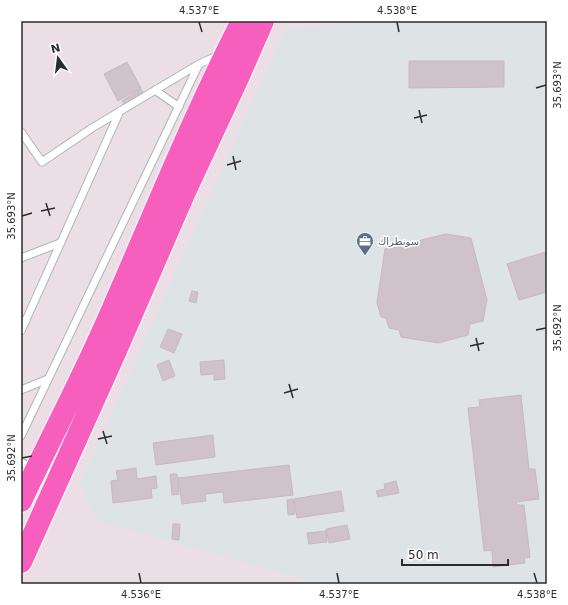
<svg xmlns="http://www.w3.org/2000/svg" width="568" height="605" viewBox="0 0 568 605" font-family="'DejaVu Sans','Noto Naskh Arabic',sans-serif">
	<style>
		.industrial { fill: #dee4e5 }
		.building { fill: #cfc2c8; stroke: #c8b8bf }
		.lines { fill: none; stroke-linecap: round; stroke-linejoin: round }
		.lane-casing { stroke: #abb7b4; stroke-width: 9 }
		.highway-casing { stroke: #fff; stroke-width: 24 }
		.lane { stroke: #fff; stroke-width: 7 }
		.highway { stroke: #f75fbf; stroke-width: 22 }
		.ticks { fill: none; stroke: #2b2b2b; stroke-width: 1.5 }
		.labels { text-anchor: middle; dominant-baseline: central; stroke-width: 3; stroke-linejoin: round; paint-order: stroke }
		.service-label { font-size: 10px; fill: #4e5e75; stroke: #fff; text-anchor: start }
		.neatline { fill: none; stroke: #2b2b2b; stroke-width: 1.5 }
		.ticks-label { font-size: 10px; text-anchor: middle; fill: #2b2b2b }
	</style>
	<rect width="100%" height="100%" fill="#ecdee5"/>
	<path class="industrial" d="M 377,21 L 547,21 L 547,584 L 320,584 L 97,521 L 80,483 L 285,30 Z"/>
	<path class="building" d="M 409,61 L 504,61 L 504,87 L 409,88 Z
		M 127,62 L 141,88 L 118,101 L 104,74 Z
		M 141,89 L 144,95 L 125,106 L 122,101 Z
		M 446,234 L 471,238 L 487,300 L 483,321 L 470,324 L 468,335 L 438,343 L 401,337 L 399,330 L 389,328 L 386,318 L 381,317 L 377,302 L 385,249 Z
		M 545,252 L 547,257 L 547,292 L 519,300 L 507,264 Z
		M 192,291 L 198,292 L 196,303 L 189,301 Z
		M 168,329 L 182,334 L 174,353 L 160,347 Z
		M 169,360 L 175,376 L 163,381 L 157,365 Z
		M 224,360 L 225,379 L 214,380 L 214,374 L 201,375 L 200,362 Z
		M 521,395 L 529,469 L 535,469 L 539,499 L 516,502 L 517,505 L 524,505 L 530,557 L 524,558 L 525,563 L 493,567 L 492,550 L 484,551 L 468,408 L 480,407 L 479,400 Z
		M 213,435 L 215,457 L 156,465 L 153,443 Z
		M 289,465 L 293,495 L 224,503 L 223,492 L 205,494 L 206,501 L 182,504 L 178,478 Z
		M 136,468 L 137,479 L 156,476 L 157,488 L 151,489 L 152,498 L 113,503 L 111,481 L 118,480 L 116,471 Z
		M 170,474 L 177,474 L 179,494 L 172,495 Z
		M 396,481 L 399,493 L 378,497 L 376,491 L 385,489 L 384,484 Z
		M 341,491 L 344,511 L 297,518 L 294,499 Z
		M 293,499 L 295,514 L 288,515 L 287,500 Z
		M 173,524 L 180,524 L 179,540 L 172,539 Z
		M 347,525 L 350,539 L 329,543 L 326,529 Z
		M 326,531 L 327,542 L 309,544 L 307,533 Z"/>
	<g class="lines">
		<defs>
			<path id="lane" d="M 155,90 L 179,107
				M 21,132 L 42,162 L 92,128 L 199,64
				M 21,258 L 60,243
				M 21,331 L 120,111
				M 21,390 L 48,379
				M 21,436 L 199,64 L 219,55
				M 21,462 L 33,469"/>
			<path id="highway" d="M 21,501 C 51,437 84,375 112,310 C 154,214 194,115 242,21
				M 21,562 L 115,353 L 184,194 L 238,78 L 263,21"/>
		</defs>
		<use href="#lane" class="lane-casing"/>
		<use href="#highway" class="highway-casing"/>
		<use href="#lane" class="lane"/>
		<use href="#highway" class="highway"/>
	</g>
	<path class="ticks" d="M 199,22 L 202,32M 397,22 L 399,32M 536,88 L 546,85M 419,110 L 422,123M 414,118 L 427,115M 233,156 L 236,170M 227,165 L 241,161M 46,203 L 50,216M 41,211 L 55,208M 22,216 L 32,213M 536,330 L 546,328M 476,338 L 479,351M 470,346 L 484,343M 289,384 L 293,398M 284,393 L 298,389M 103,431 L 107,444M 98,439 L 112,436M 22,458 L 32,456M 139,573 L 141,583M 337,573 L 339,583M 534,573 L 537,583"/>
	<defs>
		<symbol id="office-pin" viewBox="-11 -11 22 30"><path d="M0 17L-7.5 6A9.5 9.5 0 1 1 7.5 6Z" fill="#5c6f8a" stroke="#fff"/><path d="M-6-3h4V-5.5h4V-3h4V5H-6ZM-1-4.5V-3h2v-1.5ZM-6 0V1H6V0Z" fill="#fff"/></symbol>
	</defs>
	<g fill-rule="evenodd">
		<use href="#office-pin" x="355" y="231" width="20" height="27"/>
	</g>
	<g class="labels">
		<g class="service-label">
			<text x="378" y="241">سونطراك</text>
		</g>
	</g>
	<rect width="568" height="605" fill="none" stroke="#ffffff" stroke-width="44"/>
	<g transform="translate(58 58) rotate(346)" stroke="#ffffff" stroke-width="3" paint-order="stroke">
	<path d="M0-3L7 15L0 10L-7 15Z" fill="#2b2b2b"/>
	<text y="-6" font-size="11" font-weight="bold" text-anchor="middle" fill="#2b2b2b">N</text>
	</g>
	<path d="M402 559v6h106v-6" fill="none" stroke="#2b2b2b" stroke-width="2"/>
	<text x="408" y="559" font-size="12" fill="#2b2b2b" stroke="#ffffff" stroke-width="3" paint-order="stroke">50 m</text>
	<rect x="22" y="22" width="524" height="561" class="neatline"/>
	<g class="ticks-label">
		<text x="199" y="14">4.537°E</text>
		<text x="397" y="14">4.538°E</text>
		<text transform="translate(557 85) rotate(-90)" y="4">35.693°N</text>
		<text transform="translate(11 216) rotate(-90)" y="4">35.693°N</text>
		<text transform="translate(557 328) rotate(-90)" y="4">35.692°N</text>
		<text transform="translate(11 458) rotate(-90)" y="4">35.692°N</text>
		<text x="141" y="598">4.536°E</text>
		<text x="339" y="598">4.537°E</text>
		<text x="537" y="598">4.538°E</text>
	</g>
</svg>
